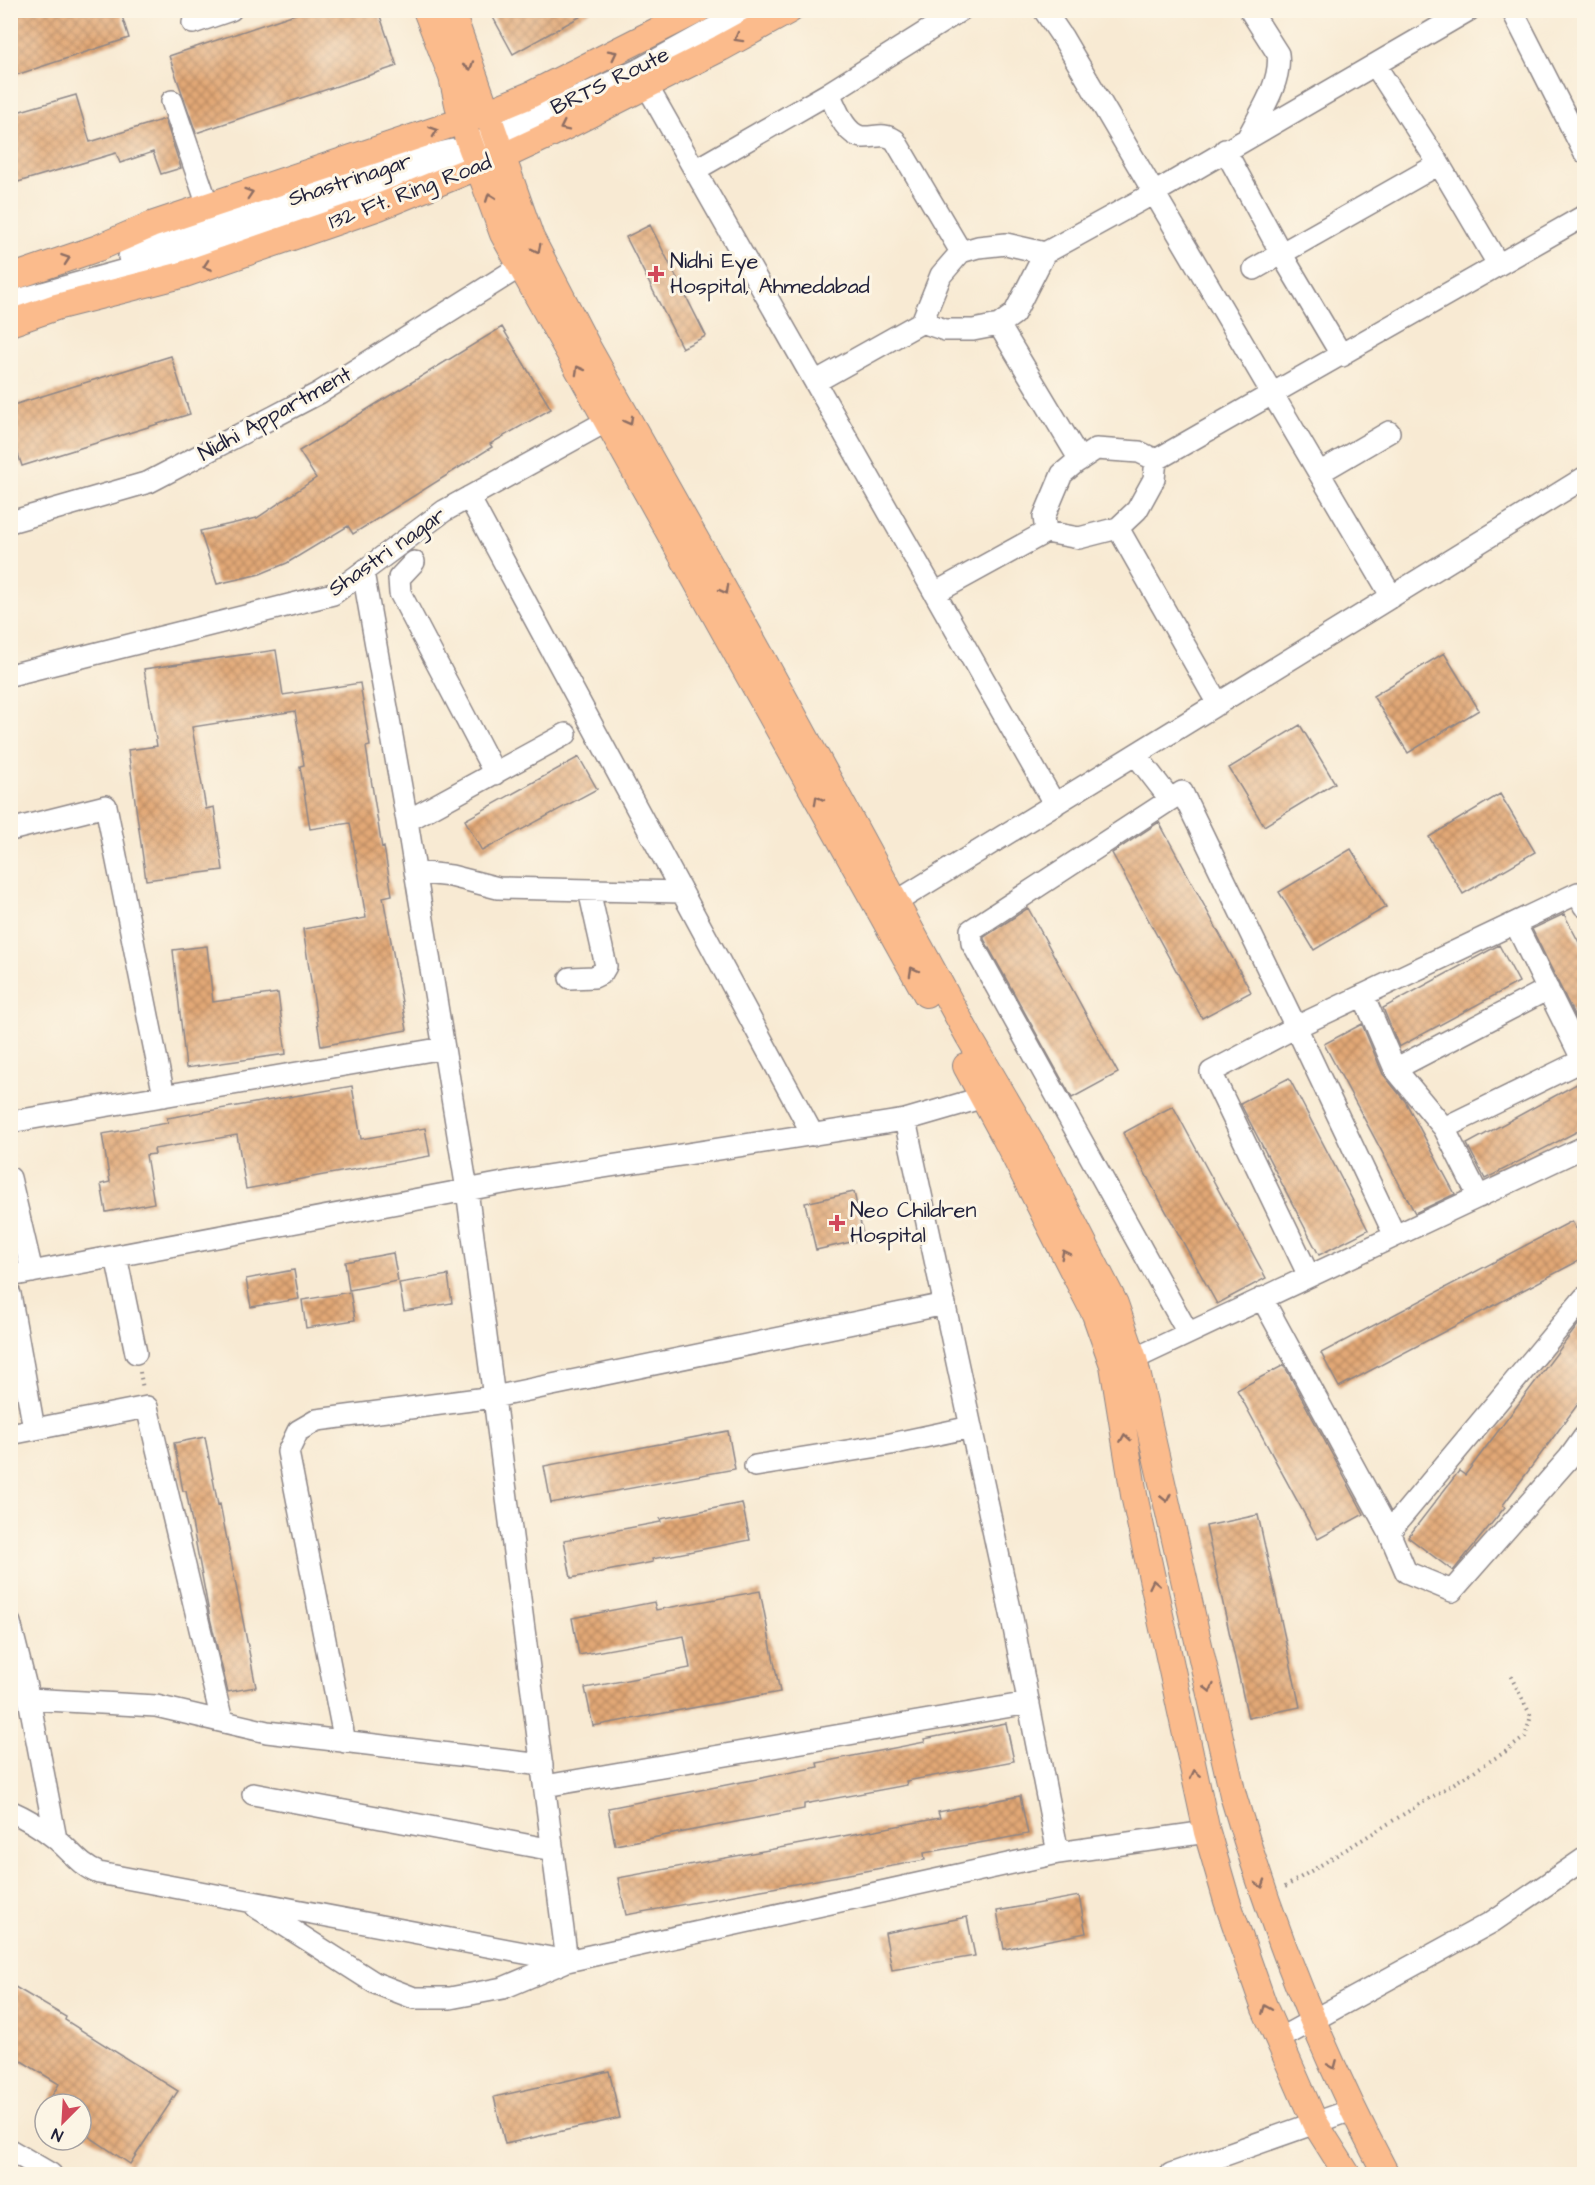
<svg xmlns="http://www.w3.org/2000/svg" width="1595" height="2185" viewBox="0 0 1595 2185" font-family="'Architects Daughter',sans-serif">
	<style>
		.building { fill: url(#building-cross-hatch) }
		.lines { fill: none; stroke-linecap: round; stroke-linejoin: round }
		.minor-casing { stroke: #8d8687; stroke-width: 24 }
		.major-casing { stroke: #8d8687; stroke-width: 28 }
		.path { stroke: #8d8687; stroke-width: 4; stroke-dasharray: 1.5 4.5; stroke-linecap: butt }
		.minor { stroke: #fff; stroke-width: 21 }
		.major { stroke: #fbbb8c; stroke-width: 26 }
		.oneway { stroke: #8e6e64 }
		.poi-dot { fill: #d1495b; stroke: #fcf5e5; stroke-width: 2 }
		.labels { text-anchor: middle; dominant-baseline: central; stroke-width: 6; stroke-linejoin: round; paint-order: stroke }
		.street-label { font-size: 22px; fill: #22223b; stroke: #fcf5e5 }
		.poi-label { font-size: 22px; fill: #22223b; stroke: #fcf5e5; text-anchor: start }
	</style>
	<defs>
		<pattern id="building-cross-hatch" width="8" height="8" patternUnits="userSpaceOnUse" patternTransform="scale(1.5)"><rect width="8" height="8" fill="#e2a876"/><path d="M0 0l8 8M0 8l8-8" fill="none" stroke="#b78862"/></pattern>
	</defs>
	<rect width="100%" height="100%" fill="#fcf5e5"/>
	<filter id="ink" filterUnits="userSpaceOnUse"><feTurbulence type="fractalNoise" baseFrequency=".0167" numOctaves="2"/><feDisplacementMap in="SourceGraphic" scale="12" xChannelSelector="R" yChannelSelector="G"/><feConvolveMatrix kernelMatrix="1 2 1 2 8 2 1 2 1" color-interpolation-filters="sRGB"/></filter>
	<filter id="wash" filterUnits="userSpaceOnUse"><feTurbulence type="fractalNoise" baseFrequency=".008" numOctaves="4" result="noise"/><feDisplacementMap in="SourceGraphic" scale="24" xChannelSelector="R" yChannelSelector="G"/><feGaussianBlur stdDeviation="1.35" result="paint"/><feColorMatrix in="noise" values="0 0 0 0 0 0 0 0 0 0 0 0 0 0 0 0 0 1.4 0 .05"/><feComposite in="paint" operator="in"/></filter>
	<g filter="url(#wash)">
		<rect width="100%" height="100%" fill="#f8ead3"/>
		<g id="blocks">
			<path class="building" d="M 10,10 L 120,10 L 129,38 L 10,77 Z
				M 307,10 L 378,10 L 397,66 L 196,133 L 169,56 Z
				M 489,10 L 592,10 L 513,54 Z
				M 76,95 L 90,142 L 165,119 L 181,168 L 161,174 L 153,152 L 120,163 L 116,153 L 18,182 L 10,156 L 10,114 Z
				M 650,225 L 706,336 L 682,348 L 626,237 Z
				M 502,327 L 551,409 L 490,444 L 492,447 L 353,534 L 348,526 L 287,563 L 260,574 L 217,584 L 200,531 L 257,518 L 316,478 L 299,451 Z
				M 171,356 L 190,414 L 22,466 L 10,430 L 10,406 Z
				M 276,650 L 283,695 L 360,683 L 370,746 L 366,747 L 382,848 L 384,847 L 392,895 L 383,897 L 407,1030 L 321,1046 L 303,929 L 366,918 L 350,823 L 310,829 L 300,766 L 304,765 L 295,711 L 192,727 L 206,809 L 214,807 L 223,870 L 146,880 L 128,750 L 157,746 L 144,669 Z
				M 1444,653 L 1479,710 L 1408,753 L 1373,696 Z
				M 1300,725 L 1335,783 L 1264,826 L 1229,768 Z
				M 579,757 L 597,789 L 482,851 L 465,820 Z
				M 1500,794 L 1535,852 L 1463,894 L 1429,837 Z
				M 1159,822 L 1251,992 L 1202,1018 L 1112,853 Z
				M 1351,849 L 1386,907 L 1314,950 L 1279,892 Z
				M 1028,908 L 1118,1073 L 1072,1098 L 984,939 L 984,937 Z
				M 1564,914 L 1584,952 L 1584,1035 L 1532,929 Z
				M 1499,945 L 1519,982 L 1399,1047 L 1383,1008 Z
				M 207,946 L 213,1002 L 278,993 L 286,1054 L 186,1068 L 173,950 Z
				M 1362,1024 L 1383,1074 L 1405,1101 L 1455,1194 L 1415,1213 L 1324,1044 Z
				M 1289,1078 L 1368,1230 L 1319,1255 L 1240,1103 Z
				M 1584,1080 L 1584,1128 L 1485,1179 L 1467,1144 Z
				M 352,1086 L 361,1139 L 425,1128 L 430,1156 L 246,1189 L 237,1135 L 154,1149 L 155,1154 L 146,1155 L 154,1203 L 106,1212 L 101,1184 L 110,1182 L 102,1134 L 168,1123 L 167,1118 Z
				M 1173,1106 L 1266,1278 L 1217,1304 L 1123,1133 Z
				M 854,1192 L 864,1239 L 816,1250 L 805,1203 Z
				M 1572,1221 L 1584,1246 L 1584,1258 L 1339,1387 L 1321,1353 Z
				M 393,1253 L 398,1281 L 349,1290 L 345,1262 Z
				M 294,1270 L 299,1299 L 251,1307 L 246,1279 Z
				M 448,1275 L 452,1303 L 404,1311 L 399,1283 Z
				M 350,1292 L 355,1320 L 306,1328 L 302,1300 Z
				M 1584,1317 L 1584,1396 L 1503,1505 L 1505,1507 L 1453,1571 L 1408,1537 L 1459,1471 L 1465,1475 Z
				M 1284,1365 L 1364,1514 L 1318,1539 L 1237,1390 Z
				M 728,1431 L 735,1469 L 551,1503 L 544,1466 Z
				M 205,1437 L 218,1505 L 220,1504 L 256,1687 L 228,1692 L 210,1618 L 186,1491 L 183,1491 L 174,1443 Z
				M 742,1503 L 750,1540 L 652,1559 L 653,1562 L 571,1578 L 564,1540 L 661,1522 L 660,1519 Z
				M 1258,1515 L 1300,1707 L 1248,1718 L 1206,1526 Z
				M 760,1591 L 780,1692 L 593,1726 L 585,1688 L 690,1668 L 684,1636 L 579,1655 L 572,1618 L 654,1602 L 656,1610 Z
				M 1006,1723 L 1014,1761 L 906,1781 L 907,1785 L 804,1804 L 804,1809 L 615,1845 L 608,1808 L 818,1767 L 817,1763 L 925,1742 L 924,1739 Z
				M 1020,1796 L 1028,1834 L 924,1853 L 925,1860 L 626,1915 L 618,1878 L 940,1818 L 938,1812 Z
				M 1079,1896 L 1086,1933 L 1004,1949 L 997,1911 Z
				M 967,1917 L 975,1956 L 892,1970 L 885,1933 Z
				M 10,1984 L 66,2017 L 65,2020 L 178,2091 L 130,2164 L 81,2131 L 81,2104 L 47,2104 L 59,2084 L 10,2054 Z
				M 609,2071 L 620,2118 L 505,2144 L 494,2097 Z"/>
		</g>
	</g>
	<g filter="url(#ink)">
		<use href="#blocks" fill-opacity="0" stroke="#8d8687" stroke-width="1.5"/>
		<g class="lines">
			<defs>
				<path id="minor" d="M 1044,10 L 1063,38 L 1392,597
					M 1512,10 L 1584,152
					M 193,23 L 231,10
					M 647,86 L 1055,805
					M 829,93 C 836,107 844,134 862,137 C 875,138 883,132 895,140 L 961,252
					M 172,101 L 208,206
					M 1248,137 C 1260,113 1282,82 1278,54 L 1250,10
					M 1225,150 L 1282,255 L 1342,356
					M 1439,164 L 1498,264
					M 695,170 L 829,93 L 961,10
					M 129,257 L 196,230 L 409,160 L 453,150
					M 1254,269 L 1439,164 L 1375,65
					M 10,302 L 204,248 L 419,178 L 471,146 L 638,70 L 747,10
					M 922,322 L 945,330 L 973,330 L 999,325 L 1014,314 L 1045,253 L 1154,193 L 1469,10
					M 999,325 L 1080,460
					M 815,382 L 922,322 L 941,275 L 961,252 L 978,247 L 1006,244 L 1045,253
					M 1319,473 L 1389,432
					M 469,497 L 813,1135
					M 10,522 L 149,482 L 319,393 L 521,266
					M 1118,528 L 1218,704
					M 1046,532 L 1044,517 L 1062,474 L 1075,463 L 1096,449 L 1139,452 L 1156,460
					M 414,562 L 399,578 L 400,593 L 495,774
					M 935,593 L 1046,532 L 1079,538 L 1118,528 L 1137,510 L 1154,479 L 1156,460 L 1584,216
					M 10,675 L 333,594 L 444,511 L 607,421
					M 1136,755 L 1170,799
					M 407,821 L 566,734
					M 10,830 L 106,806 L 164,1096
					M 415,872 L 451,876 L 498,888 L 682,892
					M 884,912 L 896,902 L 1584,478
					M 1515,923 L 1584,1063
					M 570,978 L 594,977 L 602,973 L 606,966 L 589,890
					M 1363,995 L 1395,1069 L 1444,1128 L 1479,1197
					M 1395,1069 L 1548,989
					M 905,1120 L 1012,1618 L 1058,1853
					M 10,1122 L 444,1048
					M 1444,1128 L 1583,1060
					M 10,1178 L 32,1272
					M 116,1256 L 136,1353
					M 10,1276 L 514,1181 L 905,1120 L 998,1093
					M 1309,1276 L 1211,1072 L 1296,1027 L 1395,1236
					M 10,1294 L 34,1429
					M 1262,1298 L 1389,1532 L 1406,1572 L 1452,1591 L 1569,1458 L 1584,1437
					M 1188,1333 L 972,943 L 971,930 L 1182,792 L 1296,1027 L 1578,893 L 1584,906
					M 1134,1359 L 1584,1147
					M 10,1434 L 147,1407 L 222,1721
					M 755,1466 L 891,1444 L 971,1427
					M 1389,1532 L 1584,1298
					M 10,1623 L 29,1699 L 156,1706 L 267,1732 L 542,1765
					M 29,1699 L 56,1839
					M 345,1742 L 288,1452 L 298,1431 L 317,1420 L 494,1397 L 945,1304
					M 545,1786 L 1029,1703
					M 253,1794 L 553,1850
					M 10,1811 C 26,1818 41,1827 55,1838 C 70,1850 81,1867 99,1873 L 567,1961 L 467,1190 L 407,821 L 363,572
					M 256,1907 L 375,1983 L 414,1998 L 450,1998 L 503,1988 L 567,1961 L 1058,1853 L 1207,1832
					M 1279,2039 L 1492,1922 L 1584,1859
					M 10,2150 L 51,2174
					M 1171,2174 L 1352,2110"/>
				<path id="major" d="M 426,10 L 452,77 L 462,122 L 503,234 L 926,994
					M 451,10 L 531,238 L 587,346 L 759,652 L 969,1037 L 1042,1162 L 1115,1304 L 1134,1359 L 1233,1795 C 1271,1926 1322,2054 1386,2174
					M 10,278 L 98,248 L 151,225 L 486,113 L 530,95 L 698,10
					M 10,323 L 56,307 L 182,275 L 379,207 L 502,157 L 549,135 L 721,48 L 790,10
					M 966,1066 L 1003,1134 L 1095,1314 L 1113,1365 L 1134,1495 L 1207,1832 L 1227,1901 L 1265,2009 L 1315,2123 L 1347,2174"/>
			</defs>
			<use href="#minor" class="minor-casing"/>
			<use href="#major" class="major-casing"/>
			<path class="path" d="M 140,1372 L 143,1389
				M 1285,1887 L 1505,1752 L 1525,1737 L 1531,1716 L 1510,1675"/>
			<use href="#minor" class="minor"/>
			<use href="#major" class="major"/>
		</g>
		<defs><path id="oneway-chevron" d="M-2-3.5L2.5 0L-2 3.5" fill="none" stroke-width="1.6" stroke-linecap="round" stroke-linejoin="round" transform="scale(1.5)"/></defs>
		<g class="oneway">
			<use href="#oneway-chevron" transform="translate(738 38) rotate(151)"/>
			<use href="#oneway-chevron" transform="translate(613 54) rotate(-27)"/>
			<use href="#oneway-chevron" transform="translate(469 66) rotate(71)"/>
			<use href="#oneway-chevron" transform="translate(564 127) rotate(154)"/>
			<use href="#oneway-chevron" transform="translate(434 131) rotate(-19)"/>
			<use href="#oneway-chevron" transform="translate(249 193) rotate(-18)"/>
			<use href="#oneway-chevron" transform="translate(490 197) rotate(-110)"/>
			<use href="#oneway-chevron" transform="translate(537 249) rotate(63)"/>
			<use href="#oneway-chevron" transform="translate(66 259) rotate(-19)"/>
			<use href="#oneway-chevron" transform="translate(207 266) rotate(161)"/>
			<use href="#oneway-chevron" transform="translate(579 370) rotate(-119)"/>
			<use href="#oneway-chevron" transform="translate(629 421) rotate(61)"/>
			<use href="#oneway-chevron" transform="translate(725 590) rotate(61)"/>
			<use href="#oneway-chevron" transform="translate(818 800) rotate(-119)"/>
			<use href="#oneway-chevron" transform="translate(913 971) rotate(-119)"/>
			<use href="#oneway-chevron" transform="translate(1065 1254) rotate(-117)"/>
			<use href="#oneway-chevron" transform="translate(1125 1438) rotate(-99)"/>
			<use href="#oneway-chevron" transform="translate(1166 1498) rotate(77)"/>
			<use href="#oneway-chevron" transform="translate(1154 1584) rotate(-102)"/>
			<use href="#oneway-chevron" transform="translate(1209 1688) rotate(77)"/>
			<use href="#oneway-chevron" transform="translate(1195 1774) rotate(-102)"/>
			<use href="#oneway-chevron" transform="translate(1261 1884) rotate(72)"/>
			<use href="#oneway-chevron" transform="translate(1266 2009) rotate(-112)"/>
			<use href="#oneway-chevron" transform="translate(1333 2065) rotate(67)"/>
		</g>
	</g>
	<g class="poi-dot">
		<path d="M653 265h6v6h6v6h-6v6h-6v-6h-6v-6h6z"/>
		<path d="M834 1214h6v6h6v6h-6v6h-6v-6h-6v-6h6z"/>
	</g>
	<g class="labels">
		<g class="street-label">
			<text transform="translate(610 81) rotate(-26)">BRTS Route</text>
			<text transform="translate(350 180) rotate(-18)">Shastrinagar</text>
			<text transform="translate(410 192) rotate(-21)">132 Ft. Ring Road</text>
			<text transform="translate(275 414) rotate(-29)">Nidhi Appartment</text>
			<text transform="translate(387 552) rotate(-35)">Shastri nagar</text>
		</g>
		<g class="poi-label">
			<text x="670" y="261">Nidhi Eye<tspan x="670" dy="25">Hospital, Ahmedabad</tspan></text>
			<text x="850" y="1210">Neo Children<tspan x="850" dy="25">Hospital</tspan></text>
		</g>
	</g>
	<rect width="1595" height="2185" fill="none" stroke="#fcf5e5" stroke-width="36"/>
	<g transform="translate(63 2122) rotate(204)"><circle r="28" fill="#fcf5e5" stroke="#a5a1a1" stroke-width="1.5"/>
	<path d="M0-4.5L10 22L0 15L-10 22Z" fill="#d1495b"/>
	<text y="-9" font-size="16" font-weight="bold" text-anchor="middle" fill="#22223b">N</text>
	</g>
</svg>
